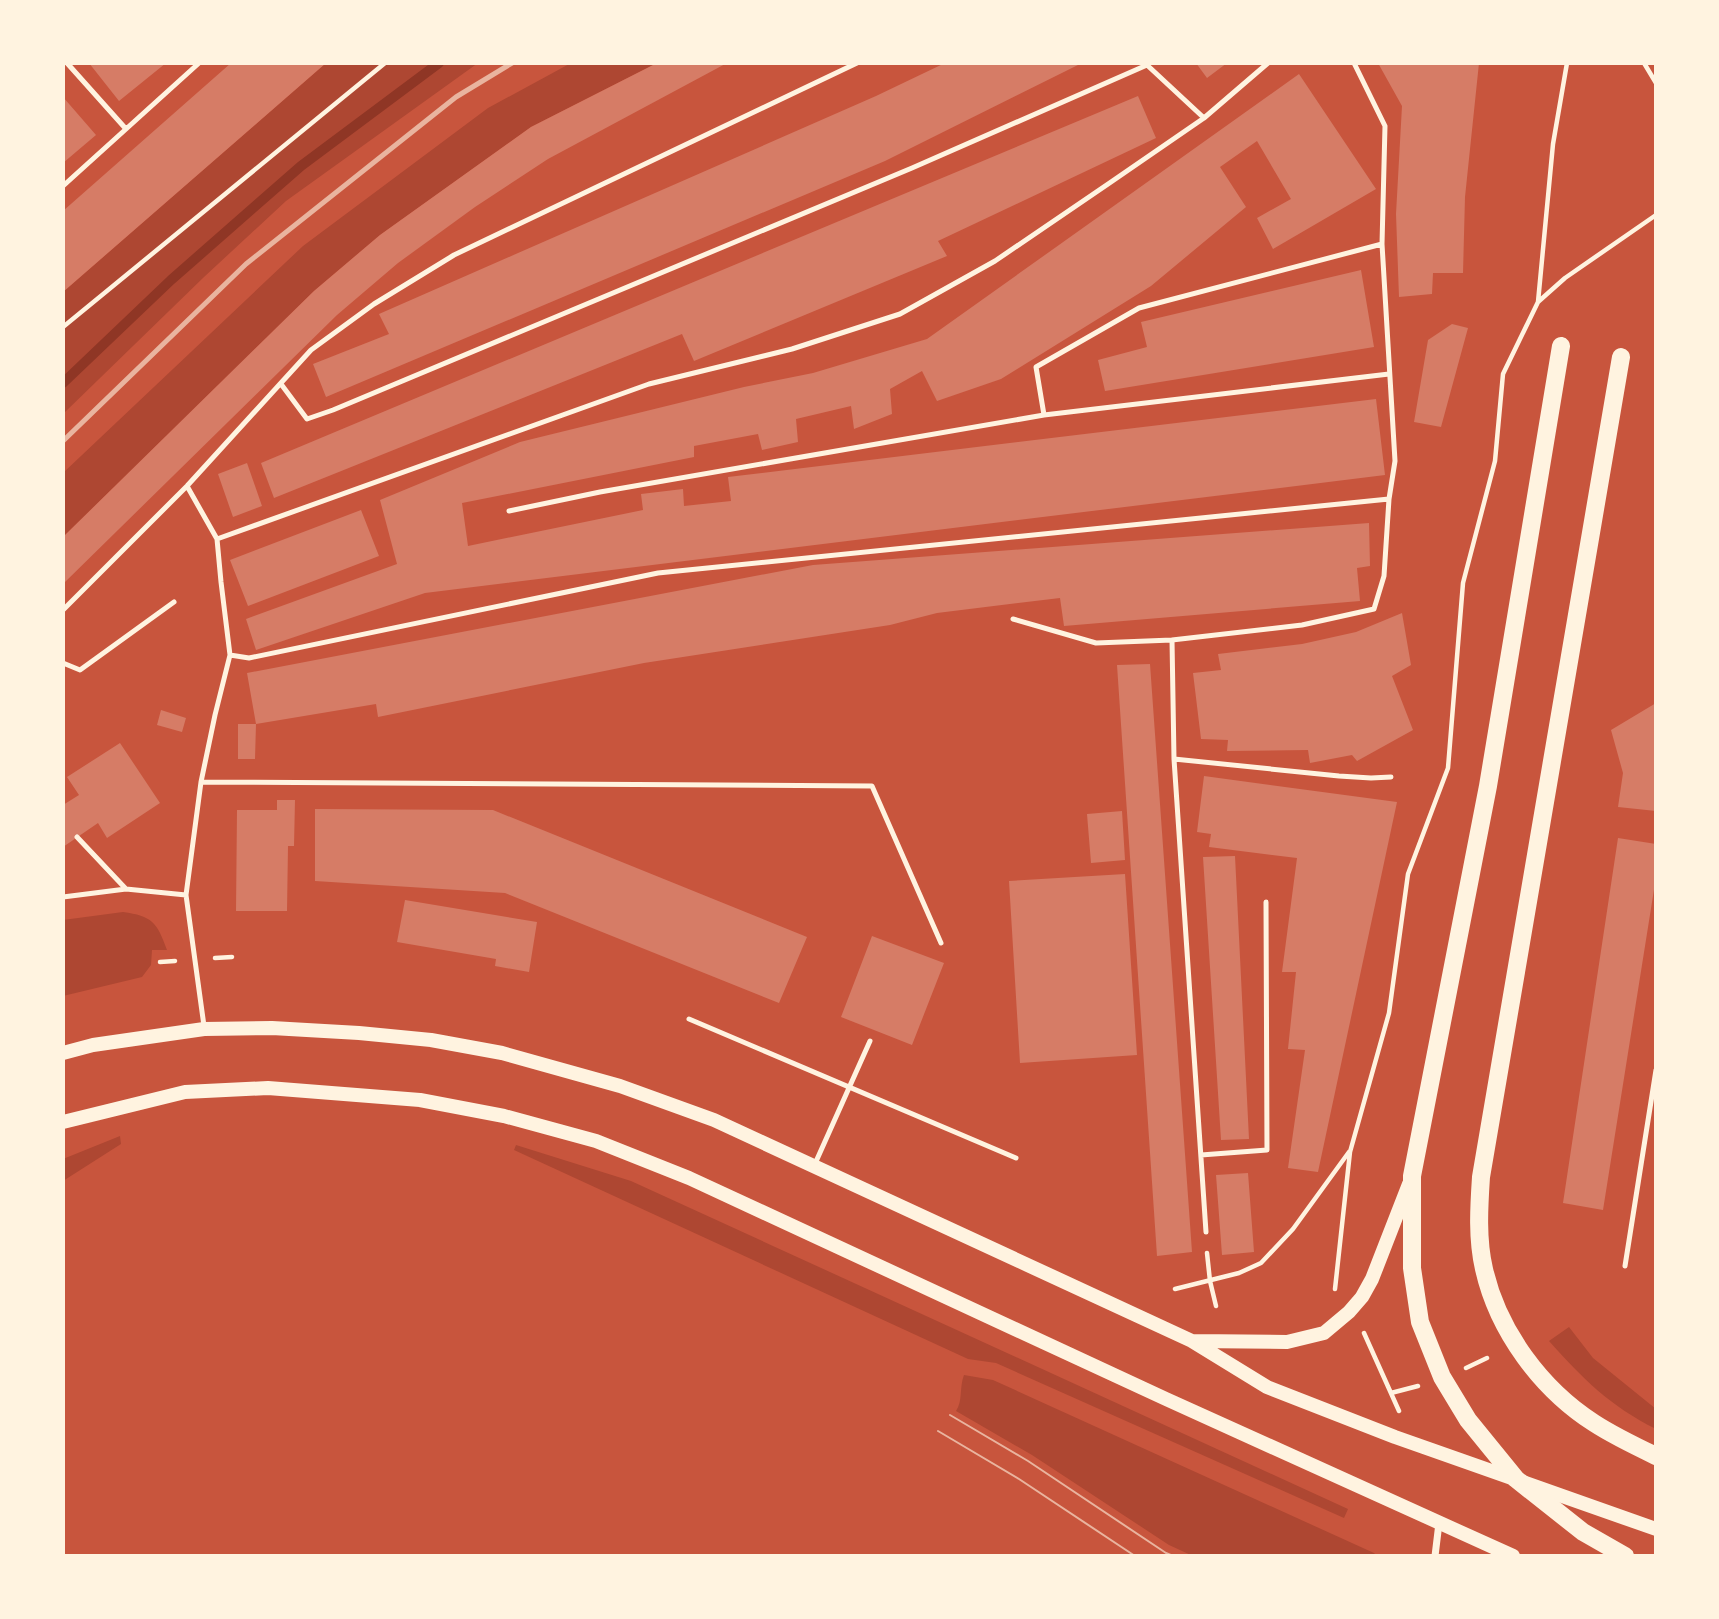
<svg xmlns="http://www.w3.org/2000/svg" width="1719" height="1619" viewBox="0 0 1719 1619" font-family="'PT Sans',sans-serif">
	<style>
		.green { fill: #ae4732 }
		.lines { fill: none; stroke-linecap: round; stroke-linejoin: round }
		.stream { stroke: #8f3625; stroke-width: 10 }
		.building { fill: #d67c66 }
		.path { stroke: #fff3e0; stroke-width: 4.5 }
		.service { stroke: #fff3e0; stroke-width: 5 }
		.minor { stroke: #fff3e0; stroke-width: 7 }
		.secondary { stroke: #fff3e0; stroke-width: 14 }
		.primary { stroke: #fff3e0; stroke-width: 18 }
		.tram { stroke: #e9b49f; stroke-width: 2 }
		.rail { stroke: #e9b49f; stroke-width: 5 }
	</style>
	<rect width="100%" height="100%" fill="#c8553d"/>
	<path class="green" d="M 326,63 L 478,63 L 286,201 L 204,277 L 63,414 L 63,292 Z
		M 571,63 L 657,63 L 531,127 L 380,235 L 314,291 L 63,537 L 63,473 L 303,246 L 488,108 Z
		M 123,912 C 152,916 157,922 167,950 L 152,950 L 151,965 L 142,977 L 63,996 L 63,920 Z
		M 120,1136 L 121,1144 L 63,1181 L 63,1159 Z
		M 516,1145 L 631,1181 L 1348,1509 L 1344,1518 L 996,1363 L 968,1359 L 514,1150 Z
		M 1569,1327 L 1593,1358 L 1656,1409 L 1656,1429 C 1610,1406 1583,1379 1549,1341 Z
		M 964,1375 L 993,1380 L 1374,1553 L 1377,1556 L 1193,1556 L 1169,1545 L 1032,1455 L 956,1411 C 963,1401 959,1388 964,1375 Z"/>
	<g class="lines">
		<path class="stream" d="M 63,383 L 171,280 L 301,166 L 439,63"/>
	</g>
	<path class="building" d="M 89,63 L 166,63 L 119,101 Z
		M 231,63 L 326,63 L 63,292 L 63,211 Z
		M 657,63 L 727,63 L 548,159 L 475,207 L 398,263 L 337,315 L 63,584 L 63,537 L 314,291 L 380,235 L 531,127 Z
		M 945,63 L 1082,63 L 885,161 L 326,397 L 313,364 L 389,334 L 379,314 L 876,96 Z
		M 1196,63 L 1227,63 L 1207,78 Z
		M 1378,63 L 1479,63 L 1465,197 L 1463,273 L 1433,273 L 1432,294 L 1399,297 L 1396,214 L 1402,106 Z
		M 1299,74 L 1376,189 L 1273,249 L 1257,218 L 1291,199 L 1257,141 L 1220,167 L 1246,207 L 1151,286 L 1001,379 L 937,401 L 922,371 L 890,389 L 892,414 L 854,429 L 851,406 L 796,419 L 798,442 L 762,450 L 758,434 L 694,446 L 694,457 L 462,503 L 468,546 L 643,510 L 641,494 L 683,489 L 684,506 L 731,501 L 728,477 L 1376,399 L 1385,475 L 425,593 L 256,650 L 246,619 L 397,564 L 380,500 L 520,442 L 744,387 L 813,373 L 927,339 Z
		M 1138,96 L 1156,138 L 938,241 L 947,256 L 694,361 L 682,334 L 274,498 L 261,463 Z
		M 63,97 L 96,135 L 63,163 Z
		M 1361,270 L 1374,347 L 1105,391 L 1098,360 L 1147,347 L 1141,322 Z
		M 1452,324 L 1468,328 L 1441,427 L 1414,422 L 1428,340 Z
		M 247,463 L 262,506 L 233,517 L 218,474 Z
		M 361,510 L 379,556 L 248,606 L 230,560 Z
		M 1369,523 L 1370,566 L 1357,568 L 1360,601 L 1064,626 L 1060,598 L 937,613 L 890,625 L 644,663 L 378,717 L 376,704 L 256,724 L 255,759 L 238,759 L 238,724 L 256,724 L 247,673 L 813,565 Z
		M 1402,613 L 1411,665 L 1392,676 L 1413,730 L 1357,761 L 1352,755 L 1310,763 L 1308,750 L 1227,751 L 1228,740 L 1201,739 L 1193,673 L 1221,670 L 1218,654 L 1302,644 L 1356,632 Z
		M 1150,664 L 1192,1252 L 1157,1256 L 1117,665 Z
		M 1656,703 L 1656,811 L 1618,807 L 1623,773 L 1611,730 Z
		M 161,710 L 186,718 L 182,732 L 157,725 Z
		M 120,743 L 160,803 L 107,838 L 98,823 L 63,847 L 63,805 L 79,795 L 67,777 Z
		M 1204,776 L 1397,802 L 1318,1172 L 1288,1168 L 1305,1050 L 1288,1049 L 1296,972 L 1282,972 L 1297,858 L 1209,847 L 1211,834 L 1197,832 Z
		M 277,800 L 295,800 L 294,846 L 288,846 L 287,911 L 236,911 L 237,810 L 277,810 Z
		M 315,809 L 493,810 L 807,937 L 779,1003 L 505,893 L 315,881 Z
		M 1122,811 L 1125,860 L 1091,863 L 1087,814 Z
		M 1618,838 L 1656,844 L 1656,877 L 1603,1210 L 1563,1203 Z
		M 1235,856 L 1249,1139 L 1221,1140 L 1203,857 Z
		M 1125,874 L 1137,1055 L 1020,1063 L 1009,881 Z
		M 405,900 L 537,922 L 529,972 L 495,966 L 496,959 L 397,942 Z
		M 872,936 L 944,963 L 912,1045 L 841,1017 Z
		M 1248,1173 L 1254,1252 L 1222,1255 L 1216,1175 Z"/>
	<g class="lines">
		<path class="path" d="M 1644,63 L 1656,83
			M 1538,302 L 1565,278 L 1656,215
			M 63,327 L 385,63
			M 215,958 L 232,957
			M 160,962 L 175,961
			M 1207,1253 L 1210,1281 L 1216,1306
			M 1175,1289 L 1239,1273 L 1261,1263 L 1293,1229 L 1349,1152
			M 1335,1289 L 1350,1152 L 1389,1013 L 1408,874 L 1448,768 L 1463,583 L 1495,461 L 1503,374 L 1538,302 L 1553,144 L 1567,63
			M 1364,1333 L 1399,1411
			M 1466,1368 L 1487,1358
			M 1391,1393 L 1418,1386"/>
		<path class="service" d="M 67,63 L 126,129
			M 63,186 L 199,63
			M 281,384 L 307,419 L 333,410 L 912,168 L 1147,65 L 1204,118
			M 1044,415 L 1036,367 L 1139,308 L 1382,244
			M 187,486 L 217,539 L 221,582 L 230,655 L 215,715 L 201,782 L 186,895 L 204,1026
			M 509,511 L 600,492 L 1044,415 L 1389,374
			M 217,539 L 649,384 L 792,349 L 900,314 L 995,261 L 1111,182 L 1204,118 L 1268,63
			M 63,610 L 187,486 L 311,350 L 374,304 L 454,255 L 857,63
			M 1013,619 L 1096,643 L 1172,640
			M 230,655 L 249,658 L 658,573 L 1389,499
			M 63,663 L 80,670 L 174,602
			M 1174,759 L 1339,776 L 1371,778 L 1391,777
			M 201,782 L 872,786 L 941,943
			M 77,837 L 126,889
			M 63,897 L 126,889 L 186,895
			M 689,1019 L 1016,1158
			M 1201,1155 L 1267,1150 L 1266,902
			M 814,1166 L 870,1041
			M 1206,1232 L 1174,759 L 1172,640 L 1302,625 L 1374,609 L 1384,576 L 1389,499 L 1395,461 L 1382,244 L 1385,126 L 1354,63
			M 1625,1266 L 1656,1070"/>
		<path class="minor" d="M 1435,1556 L 1439,1523"/>
		<path class="secondary" d="M 63,1053 L 93,1045 L 204,1029 L 272,1028 L 359,1033 L 431,1040 L 502,1053 L 620,1086 L 714,1120 L 1192,1341 L 1267,1387 L 1395,1437 L 1656,1529
			M 63,1122 L 185,1092 L 268,1088 L 420,1100 L 504,1116 L 596,1141 L 689,1178 L 1166,1399 L 1513,1556
			M 1192,1341 L 1287,1342 L 1324,1333 L 1349,1312 L 1362,1297 L 1372,1279 L 1409,1184"/>
		<path class="primary" d="M 1561,346 L 1488,786 L 1412,1176 L 1412,1268 L 1420,1322 L 1442,1377 L 1468,1420 L 1516,1479 L 1583,1532 L 1625,1556
			M 1621,357 L 1481,1177 C 1479,1207 1477,1239 1484,1269 C 1498,1331 1541,1389 1594,1423 C 1614,1436 1635,1446 1656,1456"/>
		<path class="tram" d="M 950,1415 L 1028,1461 L 1166,1553 L 1173,1556
			M 938,1431 L 1019,1479 L 1135,1556"/>
		<path class="rail" d="M 63,441 L 246,264 L 456,97 L 512,63"/>
	</g>
	<rect width="1719" height="1619" fill="none" stroke="#fff3e0" stroke-width="130"/>
</svg>
